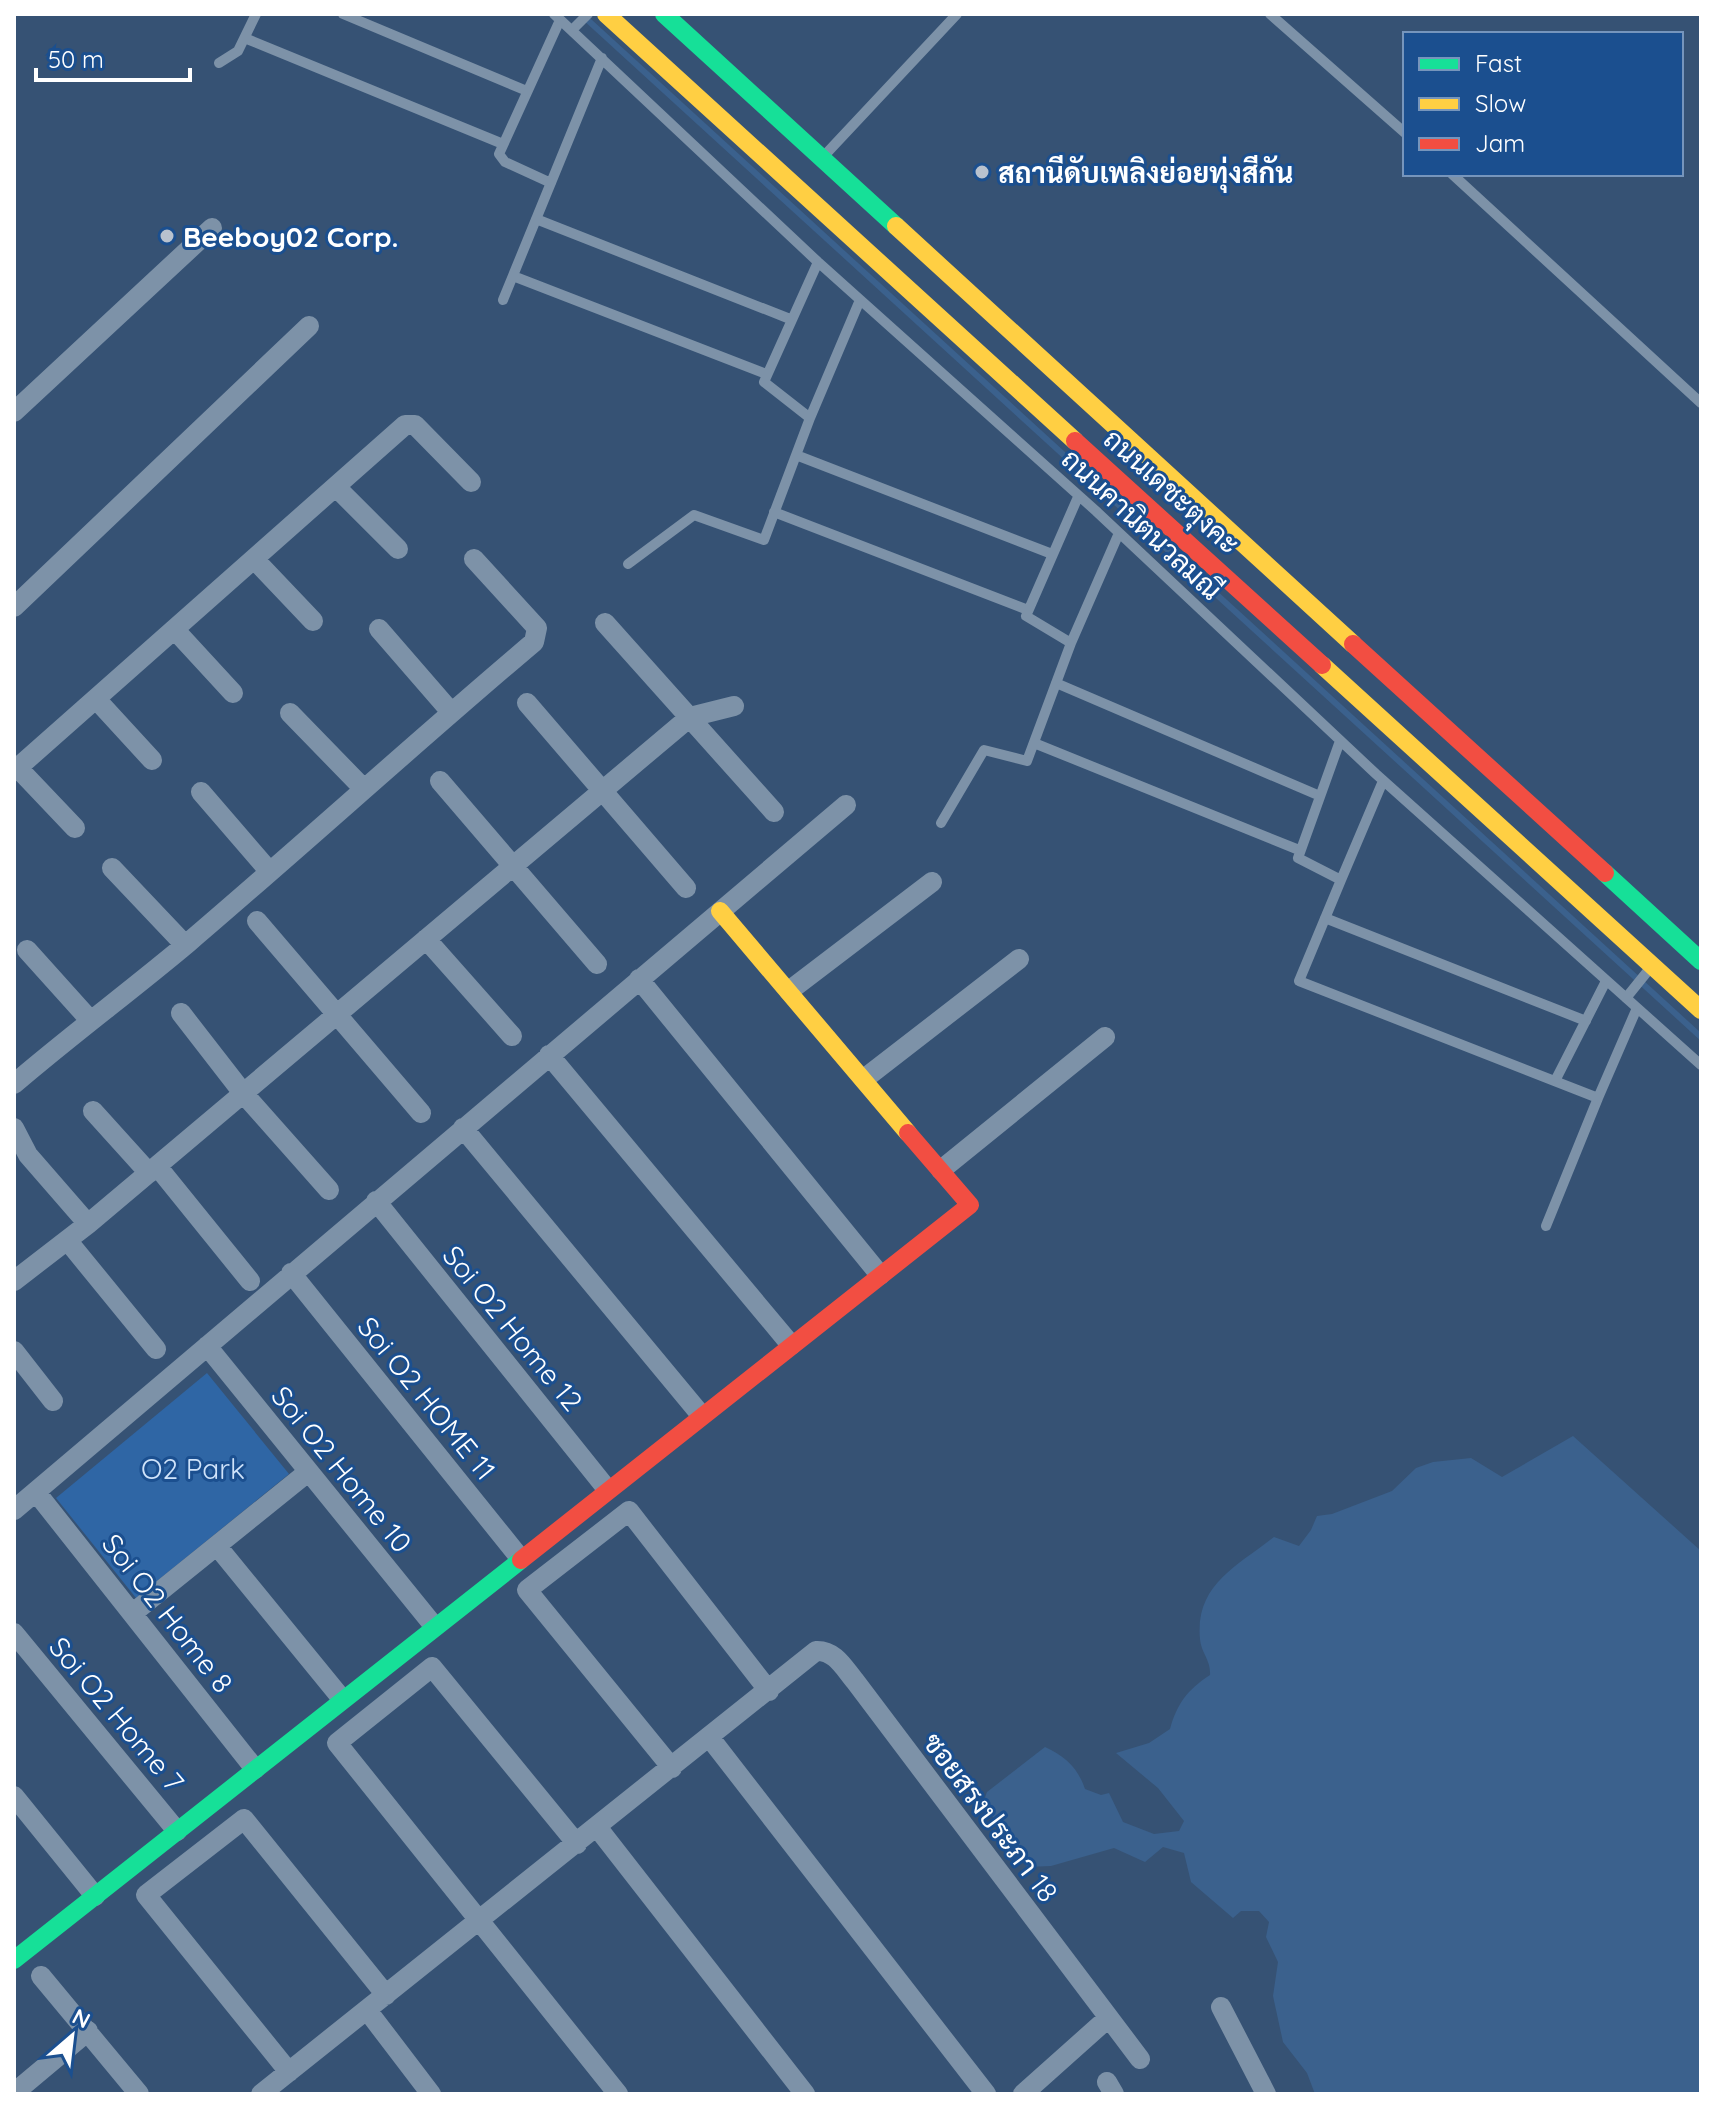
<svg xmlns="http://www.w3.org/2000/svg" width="1715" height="2108" viewBox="0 0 1715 2108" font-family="Quicksand,Sarabun,sans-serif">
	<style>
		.green { fill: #2f66a5 }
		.water { fill: #3b618d }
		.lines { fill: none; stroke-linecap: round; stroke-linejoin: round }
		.stream { stroke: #3b618d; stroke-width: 6 }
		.lane { stroke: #7d92a8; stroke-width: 10 }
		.street { stroke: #7d92a8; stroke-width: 20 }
		.fast { stroke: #16e098; stroke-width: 18 }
		.slow { stroke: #ffcf43; stroke-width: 18 }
		.jam { stroke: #f24e42; stroke-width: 18 }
		.poi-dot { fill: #b9c2ce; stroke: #1b4f8f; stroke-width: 3 }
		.labels { text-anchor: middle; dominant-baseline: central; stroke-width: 6; stroke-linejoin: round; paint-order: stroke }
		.poi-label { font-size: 28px; font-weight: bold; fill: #fff; stroke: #1b4f8f; text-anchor: start }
		.street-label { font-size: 28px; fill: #fff; stroke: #1b4f8f }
		.park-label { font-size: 28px; fill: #cfe3fa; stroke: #1b4f8f }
	</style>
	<rect width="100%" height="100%" fill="#365274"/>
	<path class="green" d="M 207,1373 L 289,1474 L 136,1598 L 56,1498 Z"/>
	<path class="water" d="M 1573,1436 L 1701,1551 L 1701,2094 L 1315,2094 L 1307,2073 L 1283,2042 L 1273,1996 L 1278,1962 L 1266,1937 L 1269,1922 L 1259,1911 L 1241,1911 L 1233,1918 L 1191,1882 L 1184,1853 L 1163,1847 L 1145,1862 L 1114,1848 L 1051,1866 L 1027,1867 L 983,1803 L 987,1792 L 1045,1747 C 1065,1756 1078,1768 1085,1789 L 1101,1795 L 1109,1793 L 1123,1822 L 1154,1834 L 1179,1831 L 1184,1821 L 1158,1788 L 1116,1753 L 1149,1743 L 1170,1729 C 1177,1704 1187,1690 1210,1675 C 1211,1660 1201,1653 1200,1639 C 1195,1585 1236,1567 1274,1537 L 1299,1546 L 1311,1530 L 1317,1516 L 1332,1514 L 1392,1491 L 1416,1468 L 1433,1462 L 1471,1458 L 1502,1477 Z"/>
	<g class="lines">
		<path class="stream" d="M 581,14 L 1701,1037"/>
		<path class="lane" d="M 343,14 L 527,91
			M 554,14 L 818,262 L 1096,511 L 1376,774 L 1701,1065
			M 1270,14 L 1405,133
			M 572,30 L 588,14
			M 247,39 L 503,144
			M 219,63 L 238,51 L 256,14
			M 823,157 L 957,14
			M 1452,174 L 1701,403
			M 551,183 L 505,162 L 499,154 L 560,20
			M 536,219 L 790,319
			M 513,276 L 766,374
			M 503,300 L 602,58
			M 810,418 L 860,300
			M 796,455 L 1052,554
			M 774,512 L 1028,610
			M 628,564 L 694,515 L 764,540 L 810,418 L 764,382 L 818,262
			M 1071,643 L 1119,533
			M 1056,683 L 1320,796
			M 1340,741 L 1298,858 L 1341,880 L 1383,781
			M 1034,743 L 1299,850
			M 941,823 L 984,750 L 1027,761 L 1071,643 L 1026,616 L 1078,497
			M 1341,880 L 1299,981 L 1598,1098 L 1546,1226
			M 1325,918 L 1586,1021
			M 1626,998 L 1651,967
			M 1555,1081 L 1606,981
			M 1598,1098 L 1637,1008"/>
		<path class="street" d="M 14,412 L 212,228
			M 336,487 L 398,549
			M 254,559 L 313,621
			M 14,607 L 309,326
			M 605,623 L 774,812
			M 379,629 L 451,712
			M 175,630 L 233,693
			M 96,699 L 152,760
			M 527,703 L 686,888
			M 290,713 L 362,787
			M 18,768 L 75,828
			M 14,771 L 405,425 L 415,425 L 471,482
			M 440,781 L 597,964
			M 201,792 L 270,872
			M 112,868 L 185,945
			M 257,921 L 421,1113
			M 426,939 L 512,1036
			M 27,950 L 89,1019
			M 639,979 L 880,1275
			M 789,991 L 932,882
			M 181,1013 L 243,1093 L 329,1190
			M 549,1055 L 791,1345
			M 864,1079 L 1019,959
			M 14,1084 C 71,1035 132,990 189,942 C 305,843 418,740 534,642 L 537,628 L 474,559
			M 93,1111 L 149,1173
			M 14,1128 L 28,1155 L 88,1224
			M 463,1128 L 701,1415
			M 157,1166 L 250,1281
			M 941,1170 L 1105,1037
			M 376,1201 L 607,1489
			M 67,1240 L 156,1349
			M 291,1273 L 520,1558
			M 14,1281 L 88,1224 L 690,717 L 734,706
			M 207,1346 L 434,1626
			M 14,1351 L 53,1401
			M 36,1492 L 255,1769
			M 14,1510 L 846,805
			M 217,1546 L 342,1699
			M 133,1613 L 308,1472
			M 14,1633 L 177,1831
			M 710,1738 L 986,2094
			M 672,1768 L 527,1590 L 629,1511 L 769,1691
			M 14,1796 L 95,1896
			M 597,1827 L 805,2094
			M 577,1844 L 432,1667 L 337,1743 L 618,2094
			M 41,1976 L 139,2094
			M 1221,2007 L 1266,2094
			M 367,2010 L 431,2094
			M 289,2072 L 146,1895 L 244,1819 L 386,1995
			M 1107,2082 L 1114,2094
			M 14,2093 L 88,2031
			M 261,2094 L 816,1651 C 835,1650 844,1668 855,1681 L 1140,2059
			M 1023,2094 L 1107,2019"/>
		<path class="fast" d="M 664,14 L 896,226
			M 1605,873 L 1701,961
			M 14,1960 L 521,1560"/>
		<path class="slow" d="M 606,14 L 1075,441
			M 896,226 L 1353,644
			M 1322,665 L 1701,1010
			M 720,911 L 908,1133"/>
		<path class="jam" d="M 1075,441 L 1322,665
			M 1353,644 L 1605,873
			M 521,1560 L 970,1205 L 908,1133"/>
	</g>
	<g class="poi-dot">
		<circle cx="982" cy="172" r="8"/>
		<circle cx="167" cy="236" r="8"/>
	</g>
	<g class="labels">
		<g class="poi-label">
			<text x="998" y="172">สถานีดับเพลิงย่อยทุ่งสีกัน</text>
			<text x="183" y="236">Beeboy02 Corp.</text>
		</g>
		<g class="street-label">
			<text transform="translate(1172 491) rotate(42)">ถนนเดชะตุงคะ</text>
			<text transform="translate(1142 524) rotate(43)">ถนนคานิตนวลมณี</text>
			<text transform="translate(513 1328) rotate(51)">Soi O2 Home 12</text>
			<text transform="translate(427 1398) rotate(51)">Soi O2 HOME 11</text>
			<text transform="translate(342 1469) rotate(51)">Soi O2 Home 10</text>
			<text transform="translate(168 1613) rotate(52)">Soi O2 Home 8</text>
			<text transform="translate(117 1714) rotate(50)">Soi O2 Home 7</text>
			<text transform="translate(991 1817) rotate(53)">ซอยสรงประภา 18</text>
		</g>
		<g class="park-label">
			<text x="193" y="1468">O2 Park</text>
		</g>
	</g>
	<rect width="1715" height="2108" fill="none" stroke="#ffffff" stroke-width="32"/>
	<rect x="1403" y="32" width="280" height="144" fill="#1b4f8f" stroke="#7695bc" stroke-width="2"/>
	<rect x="1419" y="58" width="40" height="12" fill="#16e098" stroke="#7695bc" stroke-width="2"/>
	<text x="1475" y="72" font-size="24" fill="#ffffff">Fast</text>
	<rect x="1419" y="98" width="40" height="12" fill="#ffcf43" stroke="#7695bc" stroke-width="2"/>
	<text x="1475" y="112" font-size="24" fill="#ffffff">Slow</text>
	<rect x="1419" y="138" width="40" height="12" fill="#f24e42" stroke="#7695bc" stroke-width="2"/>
	<text x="1475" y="152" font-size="24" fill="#ffffff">Jam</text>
	<g transform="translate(72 2036) rotate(28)" stroke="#1b4f8f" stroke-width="6" paint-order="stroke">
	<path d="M0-6L14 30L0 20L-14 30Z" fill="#ffffff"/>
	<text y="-12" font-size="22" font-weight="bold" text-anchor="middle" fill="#ffffff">N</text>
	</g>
	<path d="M36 68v12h154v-12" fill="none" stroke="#ffffff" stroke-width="4"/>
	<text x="48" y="68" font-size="24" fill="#ffffff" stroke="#1b4f8f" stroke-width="6" paint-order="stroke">50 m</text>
</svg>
